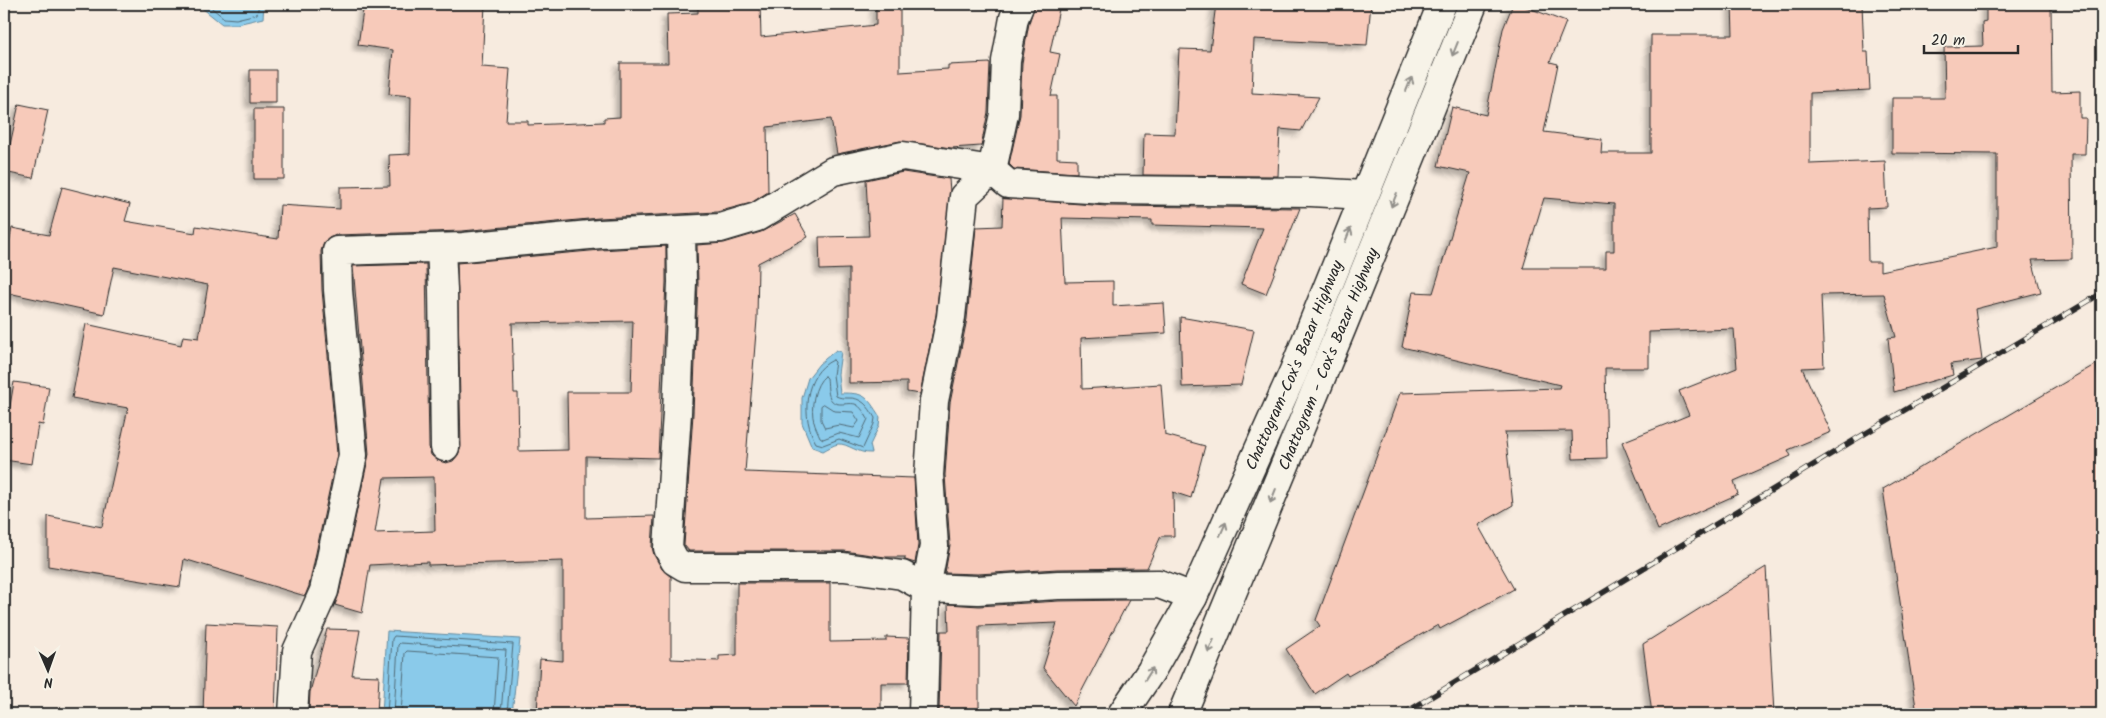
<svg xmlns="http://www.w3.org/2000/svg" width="2106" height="718" viewBox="0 0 2106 718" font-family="Kalam,sans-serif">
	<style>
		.water { fill: #8acaea; stroke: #648a9e }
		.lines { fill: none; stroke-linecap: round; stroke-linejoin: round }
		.shore { stroke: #516b77; stroke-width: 1 }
		.building { fill: #f7caba; stroke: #2b2b2b; fill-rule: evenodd; filter: url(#shadow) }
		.street-casing { stroke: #2b2b2b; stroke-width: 31 }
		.highway-casing { stroke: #2b2b2b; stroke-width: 31 }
		.street { stroke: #f7f3e8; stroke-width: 28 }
		.highway { stroke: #f7f3e8; stroke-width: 28 }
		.rail-casing { stroke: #2b2b2b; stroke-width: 5.5 }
		.rail { stroke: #f7f3e8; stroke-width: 4; stroke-dasharray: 11; stroke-linecap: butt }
		.oneway { stroke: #918f8a }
		.labels { text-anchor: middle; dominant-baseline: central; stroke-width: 4.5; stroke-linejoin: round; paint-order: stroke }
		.street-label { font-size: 16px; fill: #2b2b2b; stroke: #f7f3e8 }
	</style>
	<defs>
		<filter id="shadow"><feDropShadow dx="-4.5" dy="4.5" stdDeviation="2.5" flood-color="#0004"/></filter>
	</defs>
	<rect width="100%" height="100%" fill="#f7ebdf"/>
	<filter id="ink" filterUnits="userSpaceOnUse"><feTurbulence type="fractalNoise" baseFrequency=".02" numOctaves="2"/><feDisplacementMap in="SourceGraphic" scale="10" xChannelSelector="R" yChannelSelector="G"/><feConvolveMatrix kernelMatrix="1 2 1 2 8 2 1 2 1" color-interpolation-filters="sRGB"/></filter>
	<g filter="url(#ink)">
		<path class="water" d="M 197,4 L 264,4 L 263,18 L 237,24 L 222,24 Z
			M 836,350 L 841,352 L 838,374 L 840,393 C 865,393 866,395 880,417 L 879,426 L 870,445 L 872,453 C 857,454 848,443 838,444 C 833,445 827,449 823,451 L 812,447 L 802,423 L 802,398 L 808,378 L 819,364 Z
			M 387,631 L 520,639 L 512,714 L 382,714 Z"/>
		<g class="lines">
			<path class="shore" d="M 207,4 L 224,18 L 236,19 L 257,14 L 259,4
				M 833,360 L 835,362 L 833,375 L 836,396 C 840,398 843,398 847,398 C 862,397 868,406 875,418 L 874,424 L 863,448 L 839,439 L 823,445 L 816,443 C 801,418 803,374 833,360 Z
				M 825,376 L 827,378 C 828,384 827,392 830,398 C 835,408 846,402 855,404 C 861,406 865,414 868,419 L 859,438 L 839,433 L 823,439 L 820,437 C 818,432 815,427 814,422 C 810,409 814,384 825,376 Z
				M 824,404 L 835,411 L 853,412 L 859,421 L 854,428 L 839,425 L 825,428 L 821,420 L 821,406 Z
				M 387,714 L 392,639 L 394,636 L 513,644 L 507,714
				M 394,714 L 398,645 L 400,643 L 506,650 L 501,714
				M 401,714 L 405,653 L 407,651 L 498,657 L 494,714"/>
		</g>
		<path class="building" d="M 364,4 L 485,4 L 482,67 L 510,69 L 506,121 L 528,121 L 528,125 L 604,122 L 604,118 L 620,117 L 620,63 L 668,63 L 667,14 L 698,13 L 698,4 L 760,4 L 761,37 L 876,25 L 876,4 L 900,4 L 900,72 L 948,69 L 948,65 L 990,63 L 988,112 L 981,146 L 951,148 L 900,141 L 837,154 L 831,119 L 767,127 L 768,192 L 751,203 L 717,212 L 599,218 L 462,231 L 336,235 L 329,238 L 324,243 L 321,251 L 322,290 L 337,454 L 309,586 L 305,596 L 184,559 L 180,587 L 48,566 L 48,516 L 102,527 L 128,408 L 72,398 L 86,324 L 181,345 L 183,336 L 199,338 L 208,285 L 114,267 L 104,314 L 4,292 L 4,267 L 12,228 L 49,235 L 62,187 L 130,204 L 125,221 L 195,233 L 196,226 L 278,239 L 280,205 L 340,209 L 340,187 L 390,186 L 389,155 L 410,154 L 411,96 L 389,94 L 393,50 L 358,45 Z
			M 1035,4 L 1060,4 L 1050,52 L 1060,54 L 1051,96 L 1057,96 L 1057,158 L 1077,159 L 1077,173 L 1014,169 L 1009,164 L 1020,115 L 1022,63 L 1029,23 Z
			M 1216,4 L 1371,4 L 1367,45 L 1254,39 L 1252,93 L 1319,97 L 1301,131 L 1280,129 L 1278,176 L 1143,175 L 1144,133 L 1175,134 L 1179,49 L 1210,50 Z
			M 1513,4 L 1518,4 L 1566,22 L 1550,62 L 1558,64 L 1544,132 L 1602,139 L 1601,153 L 1651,153 L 1651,35 L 1733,35 L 1732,4 L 1862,4 L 1864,52 L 1868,52 L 1870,90 L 1810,93 L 1810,164 L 1885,161 L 1887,207 L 1867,208 L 1868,262 L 1880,262 L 1880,271 L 1997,247 L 1997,154 L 1892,153 L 1892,98 L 1945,98 L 1944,47 L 1983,46 L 1982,22 L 1986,21 L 1986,4 L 2051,4 L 2052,92 L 2080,91 L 2080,118 L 2086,118 L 2085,154 L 2071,154 L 2072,259 L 2032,260 L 2041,292 L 1975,309 L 1982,360 L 1951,364 L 1953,375 L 1894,392 L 1888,338 L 1896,337 L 1884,294 L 1821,295 L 1824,367 L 1802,368 L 1831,432 L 1788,450 L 1791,456 L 1734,481 L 1738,494 L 1658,530 L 1622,442 L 1689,415 L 1679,391 L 1737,368 L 1734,329 L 1649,332 L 1649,368 L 1605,368 L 1607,458 L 1573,459 L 1572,431 L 1505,432 L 1513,505 L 1478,525 L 1514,589 L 1440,629 L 1438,625 L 1348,676 L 1346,673 L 1315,694 L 1286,649 L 1320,626 L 1316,620 L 1400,393 L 1559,388 L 1560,385 L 1402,347 L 1413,292 L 1433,293 L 1470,173 L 1438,166 L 1452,107 L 1486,115 L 1503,29 ZM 1544,198 L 1614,204 L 1614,251 L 1606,251 L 1606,268 L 1523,268 Z
			M 250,70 L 276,70 L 276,103 L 250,103 Z
			M 19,104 L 48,110 L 33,178 L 4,172 Z
			M 254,109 L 284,109 L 284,179 L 254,179 Z
			M 903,172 L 949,179 L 950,192 L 936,315 L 920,394 L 907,392 L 907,382 L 849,383 L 849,269 L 820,270 L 819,237 L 869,236 L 866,180 Z
			M 1003,198 L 1106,206 L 1300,208 L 1266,294 L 1241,284 L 1263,228 L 1152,225 L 1152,220 L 1062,218 L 1065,282 L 1113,281 L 1113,306 L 1164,303 L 1166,333 L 1081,338 L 1082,389 L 1161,384 L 1165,435 L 1205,446 L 1191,498 L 1173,492 L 1174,536 L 1161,536 L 1147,568 L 1057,569 L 978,574 L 945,573 L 950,545 L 945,475 L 950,403 L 967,319 L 976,227 L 1002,226 Z
			M 795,214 L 808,237 L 758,263 L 757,319 L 745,472 L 914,478 L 918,545 L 915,563 L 905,560 L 905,557 L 885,557 L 844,551 L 689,551 L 684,545 L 693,414 L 698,283 L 697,245 L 724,243 L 761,232 Z
			M 666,246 L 666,282 L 658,458 L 586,456 L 586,518 L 654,516 L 652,547 L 654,555 L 662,569 L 671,577 L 671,659 L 719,661 L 719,656 L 737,655 L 737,583 L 830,583 L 830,642 L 886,641 L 886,637 L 909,638 L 908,683 L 881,683 L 881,714 L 537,714 L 540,659 L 563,661 L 563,561 L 428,565 L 428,562 L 370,565 L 362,613 L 335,605 L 339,594 L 369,454 L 353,266 L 426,264 L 429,447 L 431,455 L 437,460 L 446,463 L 453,461 L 458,455 L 461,447 L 457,263 L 601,250 ZM 633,321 L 631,392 L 567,392 L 568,450 L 519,451 L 518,393 L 514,393 L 512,323 ZM 434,477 L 435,531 L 375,533 L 384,478 Z
			M 1180,317 L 1254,330 L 1241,385 L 1182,387 Z
			M 2096,364 L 2102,408 L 2102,709 L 2068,714 L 1917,714 L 1883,489 Z
			M 14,382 L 49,387 L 43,425 L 38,424 L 32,464 L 4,460 L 4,442 Z
			M 1766,567 L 1774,714 L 1652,714 L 1643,644 Z
			M 1129,600 L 1074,706 L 1043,668 L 1057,623 L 979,626 L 979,714 L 939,714 L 941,631 L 949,631 L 948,604 L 979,606 L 1059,601 Z
			M 206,623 L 278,627 L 275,714 L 203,714 Z
			M 327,629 L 360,630 L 352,675 L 379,676 L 377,714 L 309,714 L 310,692 Z"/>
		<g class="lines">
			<defs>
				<path id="street" d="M 681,231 L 682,282 L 677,413 L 668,548 L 675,561 L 685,567 L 844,567 L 902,575 L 926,588 L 978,590 L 1058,585 L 1159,584 L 1193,597
					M 441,248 L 443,290 L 445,447
					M 293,714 L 297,651 L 324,591 L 353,455 L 338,290 L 337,251 L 463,247 L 600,234 L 720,228 L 757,217 L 833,171 L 903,156 L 992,170 L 1008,184 L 1106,190 L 1311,192 L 1364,195
					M 923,714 L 926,588 L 934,546 L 929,475 L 934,401 L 951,317 L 964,196 L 992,170 L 1004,114 L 1006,61 L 1014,18 L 1020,4"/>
				<g id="highway">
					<path id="s1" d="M 1122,714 L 1151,671 L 1193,597 L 1293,373 L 1442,4"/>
					<path id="s2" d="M 1182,714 L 1342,327 L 1473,4"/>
				</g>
			</defs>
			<use href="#street" class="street-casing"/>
			<use href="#highway" class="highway-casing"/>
			<use href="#street" class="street"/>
			<use href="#highway" class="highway"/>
			<defs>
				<path id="rail" d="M 1403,714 L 1856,439 L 2102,293"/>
			</defs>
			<use href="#rail" class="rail-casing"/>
			<use href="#rail" class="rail"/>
		</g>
		<defs><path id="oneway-shaft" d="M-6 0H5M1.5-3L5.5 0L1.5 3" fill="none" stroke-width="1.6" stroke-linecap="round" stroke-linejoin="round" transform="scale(1.25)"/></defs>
		<g class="oneway">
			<use href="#oneway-shaft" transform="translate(1455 49) rotate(112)"/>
			<use href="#oneway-shaft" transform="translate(1409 84) rotate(-68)"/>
			<use href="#oneway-shaft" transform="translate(1394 200) rotate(112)"/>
			<use href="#oneway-shaft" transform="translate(1348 235) rotate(-68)"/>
			<use href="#oneway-shaft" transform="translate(1273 496) rotate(112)"/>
			<use href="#oneway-shaft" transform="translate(1223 529) rotate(-66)"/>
			<use href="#oneway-shaft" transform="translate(1211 646) rotate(113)"/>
			<use href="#oneway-shaft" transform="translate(1149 674) rotate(-58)"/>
		</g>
	</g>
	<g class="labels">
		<g class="street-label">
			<text stroke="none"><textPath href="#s2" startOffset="384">Chattogram - Cox's Bazar Highway</textPath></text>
			<text stroke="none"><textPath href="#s1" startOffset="390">Chattogram-Cox's Bazar Highway</textPath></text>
		</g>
	</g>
	<rect width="2106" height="718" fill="none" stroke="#f7f3e8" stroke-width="20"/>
	<rect x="10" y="10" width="2086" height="698" fill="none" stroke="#2b2b2b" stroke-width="2" filter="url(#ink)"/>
	<g transform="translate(48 670) rotate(178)" stroke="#f7f3e8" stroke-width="4" paint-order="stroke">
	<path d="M0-4L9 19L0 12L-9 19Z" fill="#2b2b2b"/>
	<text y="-8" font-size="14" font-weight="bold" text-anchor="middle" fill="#2b2b2b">N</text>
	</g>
	<path d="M1924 45v8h94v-8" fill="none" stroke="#2b2b2b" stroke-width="2.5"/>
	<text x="1931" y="45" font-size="15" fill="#2b2b2b" stroke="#f7f3e8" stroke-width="4" paint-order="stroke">20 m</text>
</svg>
